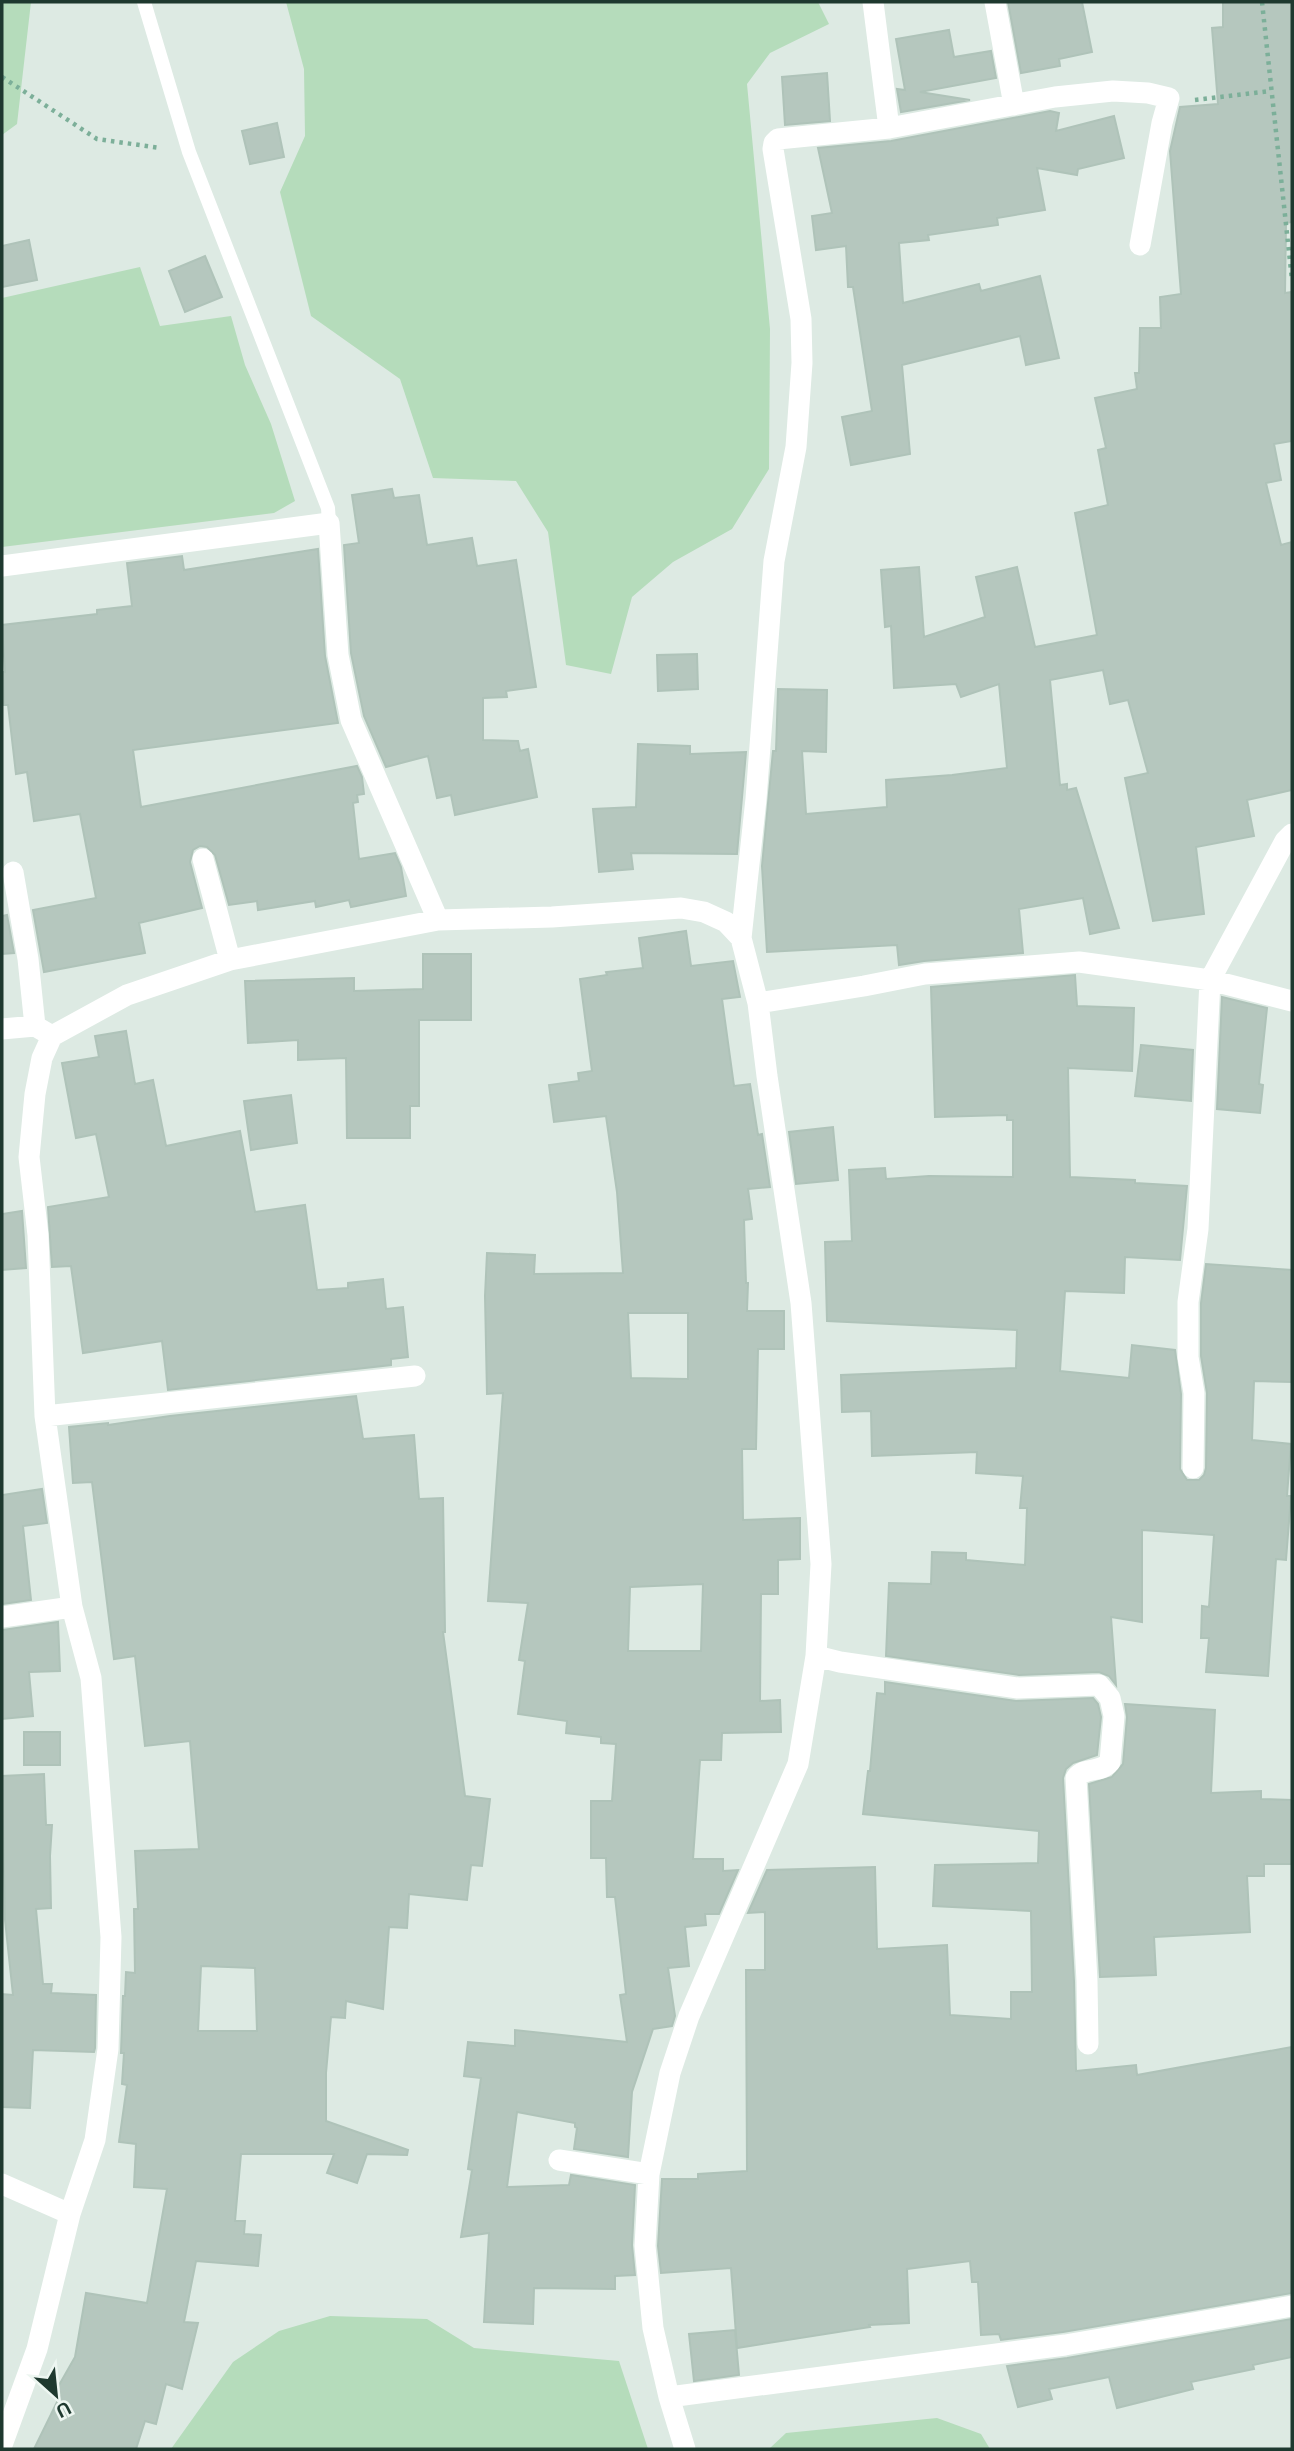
<svg xmlns="http://www.w3.org/2000/svg" width="1294" height="2451" viewBox="0 0 1294 2451" font-family="Helvetica,sans-serif">
	<style>
		.green { fill: #b5dcbb }
		.building { fill: #b5c7be; stroke: #afc3b9; stroke-width: 2; fill-rule: evenodd }
		.lines { fill: none; stroke-linecap: round; stroke-linejoin: round }
		.path { stroke: #7caf99; stroke-width: 4.5; stroke-dasharray: 3.5 5; stroke-linecap: butt }
		.lane { stroke: #fff; stroke-width: 14 }
		.street { stroke: #fff; stroke-width: 21 }
	</style>
	<rect width="100%" height="100%" fill="#ddeae3"/>
	<path class="green" d="M 2,2 L 31,2 L 17,124 L 2,135 Z
		M 286,2 L 818,2 L 829,24 L 770,53 L 747,84 L 770,329 L 769,469 L 732,529 L 673,562 L 632,597 L 611,674 L 566,665 L 548,532 L 516,481 L 433,478 L 400,379 L 311,316 L 280,192 L 305,136 L 304,69 Z
		M 140,267 L 160,326 L 231,316 L 245,365 L 271,424 L 295,501 L 274,513 L 2,547 L 2,298 Z
		M 330,2316 L 427,2319 L 474,2348 L 619,2361 L 648,2449 L 171,2449 L 233,2362 L 279,2331 Z
		M 937,2418 L 981,2434 L 990,2449 L 769,2449 L 786,2433 Z"/>
	<path class="building" d="M 1008,2 L 1082,2 L 1092,52 L 1059,59 L 1060,66 L 1021,73 Z
		M 1223,2 L 1292,2 L 1292,222 L 1286,223 L 1285,293 L 1292,292 L 1292,441 L 1274,444 L 1281,480 L 1266,483 L 1281,545 L 1292,542 L 1292,790 L 1247,800 L 1254,836 L 1196,847 L 1204,914 L 1153,921 L 1125,778 L 1148,773 L 1128,700 L 1110,704 L 1103,670 L 1050,680 L 1060,785 L 1067,784 L 1067,790 L 1076,788 L 1119,928 L 1090,934 L 1083,898 L 1019,909 L 1023,953 L 924,961 L 899,965 L 897,945 L 767,952 L 762,866 L 773,751 L 776,751 L 778,689 L 827,690 L 826,752 L 802,751 L 806,814 L 887,807 L 886,780 L 952,775 L 1007,768 L 999,684 L 961,697 L 956,684 L 894,688 L 891,626 L 885,627 L 881,570 L 919,567 L 924,637 L 985,617 L 976,577 L 1017,567 L 1035,647 L 1097,635 L 1075,513 L 1108,505 L 1098,450 L 1106,448 L 1095,398 L 1137,389 L 1135,373 L 1139,373 L 1140,328 L 1161,328 L 1160,297 L 1181,294 L 1170,151 L 1180,107 L 1218,104 L 1212,28 L 1223,27 Z
		M 949,30 L 954,57 L 991,51 L 996,78 L 920,92 L 970,100 L 901,112 L 897,89 L 905,90 L 896,39 Z
		M 827,73 L 830,121 L 785,125 L 782,77 Z
		M 1050,111 L 1059,113 L 1056,131 L 1114,116 L 1124,158 L 1078,169 L 1077,175 L 1037,168 L 1045,210 L 997,218 L 998,225 L 928,235 L 929,240 L 899,243 L 903,303 L 979,284 L 981,291 L 1040,276 L 1059,358 L 1026,365 L 1020,336 L 902,365 L 910,454 L 851,465 L 842,417 L 872,411 L 853,287 L 848,287 L 846,246 L 816,250 L 812,216 L 832,213 L 818,148 L 891,141 Z
		M 277,123 L 284,157 L 250,164 L 242,131 Z
		M 29,240 L 37,280 L 2,287 L 2,246 Z
		M 205,256 L 222,297 L 185,312 L 169,271 Z
		M 392,489 L 394,498 L 419,495 L 427,545 L 472,538 L 477,566 L 516,560 L 536,687 L 506,691 L 507,697 L 483,698 L 483,740 L 518,741 L 520,751 L 528,749 L 537,797 L 455,815 L 451,795 L 437,798 L 428,756 L 386,767 L 364,716 L 351,653 L 344,545 L 359,543 L 352,495 Z
		M 318,549 L 325,656 L 338,723 L 133,750 L 141,807 L 357,766 L 362,777 L 364,794 L 357,795 L 358,802 L 353,803 L 359,859 L 395,853 L 401,867 L 406,896 L 351,907 L 349,900 L 316,907 L 315,901 L 258,910 L 257,901 L 229,905 L 215,855 L 207,847 L 200,846 L 193,850 L 190,862 L 202,908 L 139,923 L 145,953 L 44,972 L 33,910 L 96,898 L 80,814 L 34,821 L 27,772 L 16,774 L 8,705 L 4,705 L 3,672 L 5,672 L 2,625 L 97,614 L 97,610 L 132,606 L 127,563 L 182,556 L 184,570 Z
		M 697,654 L 698,689 L 658,691 L 657,655 Z
		M 638,744 L 690,746 L 690,754 L 746,752 L 737,854 L 631,853 L 633,869 L 599,872 L 593,809 L 636,807 Z
		M 7,915 L 14,953 L 2,954 L 2,916 Z
		M 686,931 L 691,966 L 733,961 L 740,997 L 722,999 L 734,1086 L 750,1084 L 758,1135 L 762,1134 L 770,1187 L 748,1189 L 752,1219 L 744,1220 L 746,1283 L 748,1283 L 747,1311 L 784,1311 L 784,1349 L 758,1349 L 756,1449 L 742,1449 L 743,1520 L 800,1518 L 800,1559 L 778,1560 L 778,1594 L 761,1594 L 760,1701 L 780,1700 L 781,1732 L 722,1733 L 721,1760 L 700,1760 L 693,1859 L 723,1859 L 723,1871 L 738,1870 L 719,1914 L 705,1914 L 706,1925 L 685,1927 L 689,1966 L 668,1968 L 675,2016 L 672,2026 L 653,2029 L 632,2092 L 628,2157 L 574,2149 L 577,2128 L 575,2127 L 575,2123 L 517,2112 L 507,2187 L 569,2185 L 571,2175 L 635,2185 L 632,2245 L 635,2275 L 615,2276 L 615,2289 L 534,2288 L 533,2324 L 484,2322 L 489,2233 L 461,2237 L 472,2170 L 468,2169 L 481,2078 L 464,2076 L 468,2042 L 515,2046 L 515,2030 L 627,2042 L 620,1995 L 626,1994 L 615,1897 L 607,1897 L 606,1858 L 591,1858 L 591,1801 L 612,1801 L 616,1744 L 601,1743 L 601,1737 L 566,1733 L 567,1721 L 518,1714 L 525,1661 L 519,1660 L 528,1603 L 488,1601 L 503,1393 L 487,1394 L 485,1296 L 487,1253 L 535,1255 L 534,1274 L 623,1273 L 617,1192 L 606,1116 L 554,1122 L 549,1085 L 579,1081 L 578,1073 L 592,1071 L 580,979 L 607,975 L 606,972 L 643,968 L 639,938 ZM 628,1313 L 688,1313 L 688,1379 L 631,1378 ZM 703,1584 L 701,1651 L 628,1651 L 630,1587 Z
		M 423,954 L 471,954 L 471,1020 L 419,1020 L 419,1106 L 410,1106 L 410,1138 L 347,1138 L 346,1058 L 298,1060 L 298,1040 L 248,1043 L 245,981 L 354,978 L 354,991 L 423,989 Z
		M 1075,975 L 1077,1006 L 1134,1008 L 1132,1071 L 1068,1068 L 1070,1177 L 1135,1180 L 1135,1183 L 1187,1186 L 1180,1260 L 1125,1257 L 1124,1293 L 1065,1291 L 1060,1371 L 1129,1378 L 1132,1345 L 1175,1350 L 1181,1394 L 1180,1469 L 1187,1480 L 1199,1480 L 1204,1475 L 1206,1468 L 1207,1393 L 1201,1356 L 1201,1303 L 1206,1264 L 1292,1270 L 1292,1382 L 1254,1381 L 1252,1440 L 1291,1444 L 1287,1496 L 1291,1496 L 1286,1560 L 1276,1559 L 1268,1676 L 1206,1672 L 1209,1638 L 1201,1638 L 1202,1606 L 1209,1607 L 1214,1535 L 1142,1530 L 1142,1622 L 1111,1617 L 1116,1685 L 1109,1676 L 1099,1672 L 1019,1675 L 886,1656 L 889,1583 L 931,1584 L 932,1552 L 966,1553 L 966,1560 L 1025,1565 L 1027,1508 L 1020,1508 L 1023,1476 L 976,1473 L 977,1452 L 872,1456 L 871,1411 L 842,1412 L 841,1375 L 1016,1368 L 1017,1330 L 827,1321 L 825,1242 L 852,1241 L 849,1170 L 885,1168 L 886,1179 L 929,1176 L 1013,1177 L 1013,1120 L 1007,1120 L 1007,1115 L 935,1117 L 931,987 Z
		M 1222,997 L 1267,1008 L 1259,1084 L 1263,1085 L 1260,1113 L 1217,1109 Z
		M 126,1031 L 135,1084 L 153,1080 L 166,1146 L 240,1131 L 255,1212 L 305,1205 L 317,1290 L 348,1288 L 348,1283 L 383,1279 L 386,1309 L 403,1307 L 408,1357 L 391,1359 L 391,1365 L 168,1390 L 162,1341 L 83,1353 L 71,1266 L 52,1267 L 48,1207 L 109,1197 L 96,1134 L 76,1138 L 62,1063 L 99,1057 L 95,1036 Z
		M 1141,1045 L 1193,1050 L 1191,1101 L 1135,1096 Z
		M 291,1095 L 297,1143 L 251,1150 L 244,1101 Z
		M 833,1127 L 838,1180 L 796,1184 L 789,1132 Z
		M 22,1211 L 26,1268 L 2,1270 L 2,1214 Z
		M 356,1396 L 363,1439 L 414,1435 L 419,1499 L 443,1498 L 445,1632 L 443,1632 L 465,1796 L 490,1799 L 482,1866 L 471,1865 L 467,1900 L 409,1894 L 407,1928 L 389,1927 L 383,2009 L 346,2001 L 345,2018 L 331,2017 L 326,2073 L 326,2121 L 408,2150 L 407,2155 L 367,2154 L 357,2183 L 327,2173 L 334,2154 L 241,2154 L 235,2221 L 245,2221 L 244,2234 L 261,2235 L 258,2266 L 196,2261 L 184,2322 L 198,2323 L 182,2389 L 166,2384 L 156,2424 L 145,2421 L 136,2449 L 34,2449 L 60,2396 L 54,2394 L 75,2357 L 86,2293 L 147,2303 L 167,2189 L 134,2187 L 136,2144 L 119,2142 L 127,2085 L 122,2084 L 124,2053 L 121,2053 L 123,1996 L 125,1996 L 126,1972 L 135,1973 L 134,1909 L 138,1909 L 135,1851 L 199,1849 L 190,1741 L 145,1746 L 135,1656 L 114,1659 L 92,1482 L 73,1483 L 69,1427 L 108,1423 L 108,1425 L 170,1416 ZM 201,1966 L 255,1968 L 257,2031 L 198,2031 Z
		M 42,1489 L 47,1523 L 23,1526 L 31,1600 L 2,1604 L 2,1495 Z
		M 58,1622 L 60,1671 L 29,1672 L 33,1716 L 2,1719 L 2,1630 Z
		M 885,1682 L 1016,1701 L 1093,1698 L 1098,1704 L 1101,1717 L 1097,1755 L 1073,1763 L 1066,1769 L 1063,1778 L 1074,1981 L 1076,2071 L 1136,2065 L 1137,2075 L 1292,2047 L 1292,2293 L 1063,2332 L 1001,2340 L 999,2334 L 981,2335 L 978,2282 L 972,2282 L 970,2261 L 907,2269 L 909,2323 L 869,2325 L 870,2327 L 737,2348 L 731,2268 L 661,2273 L 658,2246 L 662,2179 L 698,2179 L 698,2174 L 747,2171 L 746,1970 L 765,1970 L 765,1912 L 748,1913 L 767,1870 L 875,1867 L 877,1949 L 947,1945 L 950,2015 L 1011,2019 L 1011,1992 L 1032,1992 L 1031,1911 L 933,1906 L 935,1865 L 1038,1863 L 1039,1831 L 863,1814 L 868,1771 L 870,1771 L 877,1693 L 885,1694 Z
		M 1125,1704 L 1215,1710 L 1211,1793 L 1261,1791 L 1261,1799 L 1292,1800 L 1292,1864 L 1264,1864 L 1264,1876 L 1247,1876 L 1250,1932 L 1154,1937 L 1156,1975 L 1100,1977 L 1089,1784 L 1112,1777 L 1123,1764 L 1127,1717 Z
		M 24,1732 L 60,1732 L 60,1765 L 24,1765 Z
		M 44,1774 L 46,1825 L 52,1825 L 50,1856 L 51,1908 L 36,1909 L 43,1984 L 52,1984 L 51,1993 L 96,1995 L 95,2048 L 94,2052 L 33,2050 L 30,2108 L 2,2107 L 2,1994 L 13,1995 L 5,1920 L 2,1776 Z
		M 1292,2319 L 1292,2357 L 1253,2365 L 1254,2369 L 1191,2382 L 1193,2389 L 1117,2408 L 1109,2377 L 1049,2389 L 1052,2399 L 1018,2407 L 1007,2366 L 1067,2358 Z
		M 735,2330 L 739,2375 L 694,2381 L 689,2334 Z"/>
	<g class="lines">
		<path class="path" d="M 1262,2 L 1292,280
			M 2,77 L 97,139 L 160,148
			M 1195,100 L 1271,91"/>
		<path class="lane" d="M 144,2 L 189,152 L 328,508 L 329,523"/>
		<path class="street" d="M 873,2 L 889,128
			M 995,2 L 1014,105
			M 2,566 L 329,523 L 338,655 L 351,720 L 438,920
			M 203,859 L 230,960
			M 13,872 L 28,959 L 35,1026
			M 741,938 L 756,799 L 774,561 L 796,447 L 802,363 L 801,319 L 773,149 L 774,143 L 778,139 L 889,128 L 1055,97 L 1113,91 L 1148,93 L 1169,98 L 1162,123 L 1140,245
			M 758,1003 L 864,986 L 925,974 L 1079,962 L 1210,980 L 1292,1001
			M 2,1029 L 35,1026 L 47,1033
			M 45,1416 L 415,1376
			M 1193,1468 L 1194,1393 L 1188,1357 L 1188,1302 L 1198,1229 L 1210,980 L 1285,841 L 1292,834
			M 2,1617 L 72,1607
			M 816,1656 L 840,1662 L 1018,1688 L 1099,1685 L 1110,1698 L 1114,1716 L 1110,1762 C 1100,1774 1085,1766 1076,1778 L 1087,1981 L 1088,2044
			M 559,2160 L 649,2174
			M 2,2184 L 70,2214
			M 669,2397 L 1065,2345 L 1292,2306
			M 2,2445 L 37,2349 L 70,2214 L 95,2140 L 108,2049 L 111,1937 L 91,1678 L 72,1607 L 45,1416 L 38,1235 L 29,1157 L 35,1094 L 42,1058 L 52,1036 L 127,995 L 230,960 L 438,920 L 552,917 L 681,908 L 704,912 L 726,922 L 741,938 L 758,1003 L 767,1076 L 801,1303 L 821,1564 L 816,1656 L 798,1764 L 689,2016 L 670,2073 L 649,2174 L 645,2246 L 653,2328 L 669,2397 L 685,2449"/>
	</g>
	<rect width="1294" height="2451" fill="none" stroke="#1e392f" stroke-width="7"/>
	<g transform="translate(56 2395) rotate(153)" stroke="#edf6f1" stroke-width="5" paint-order="stroke">
	<path d="M0-5L12 26L0 18L-12 26Z" fill="#1e392f"/>
	<text y="-10" font-size="19" font-weight="bold" text-anchor="middle" fill="#1e392f">U</text>
	</g>
</svg>
